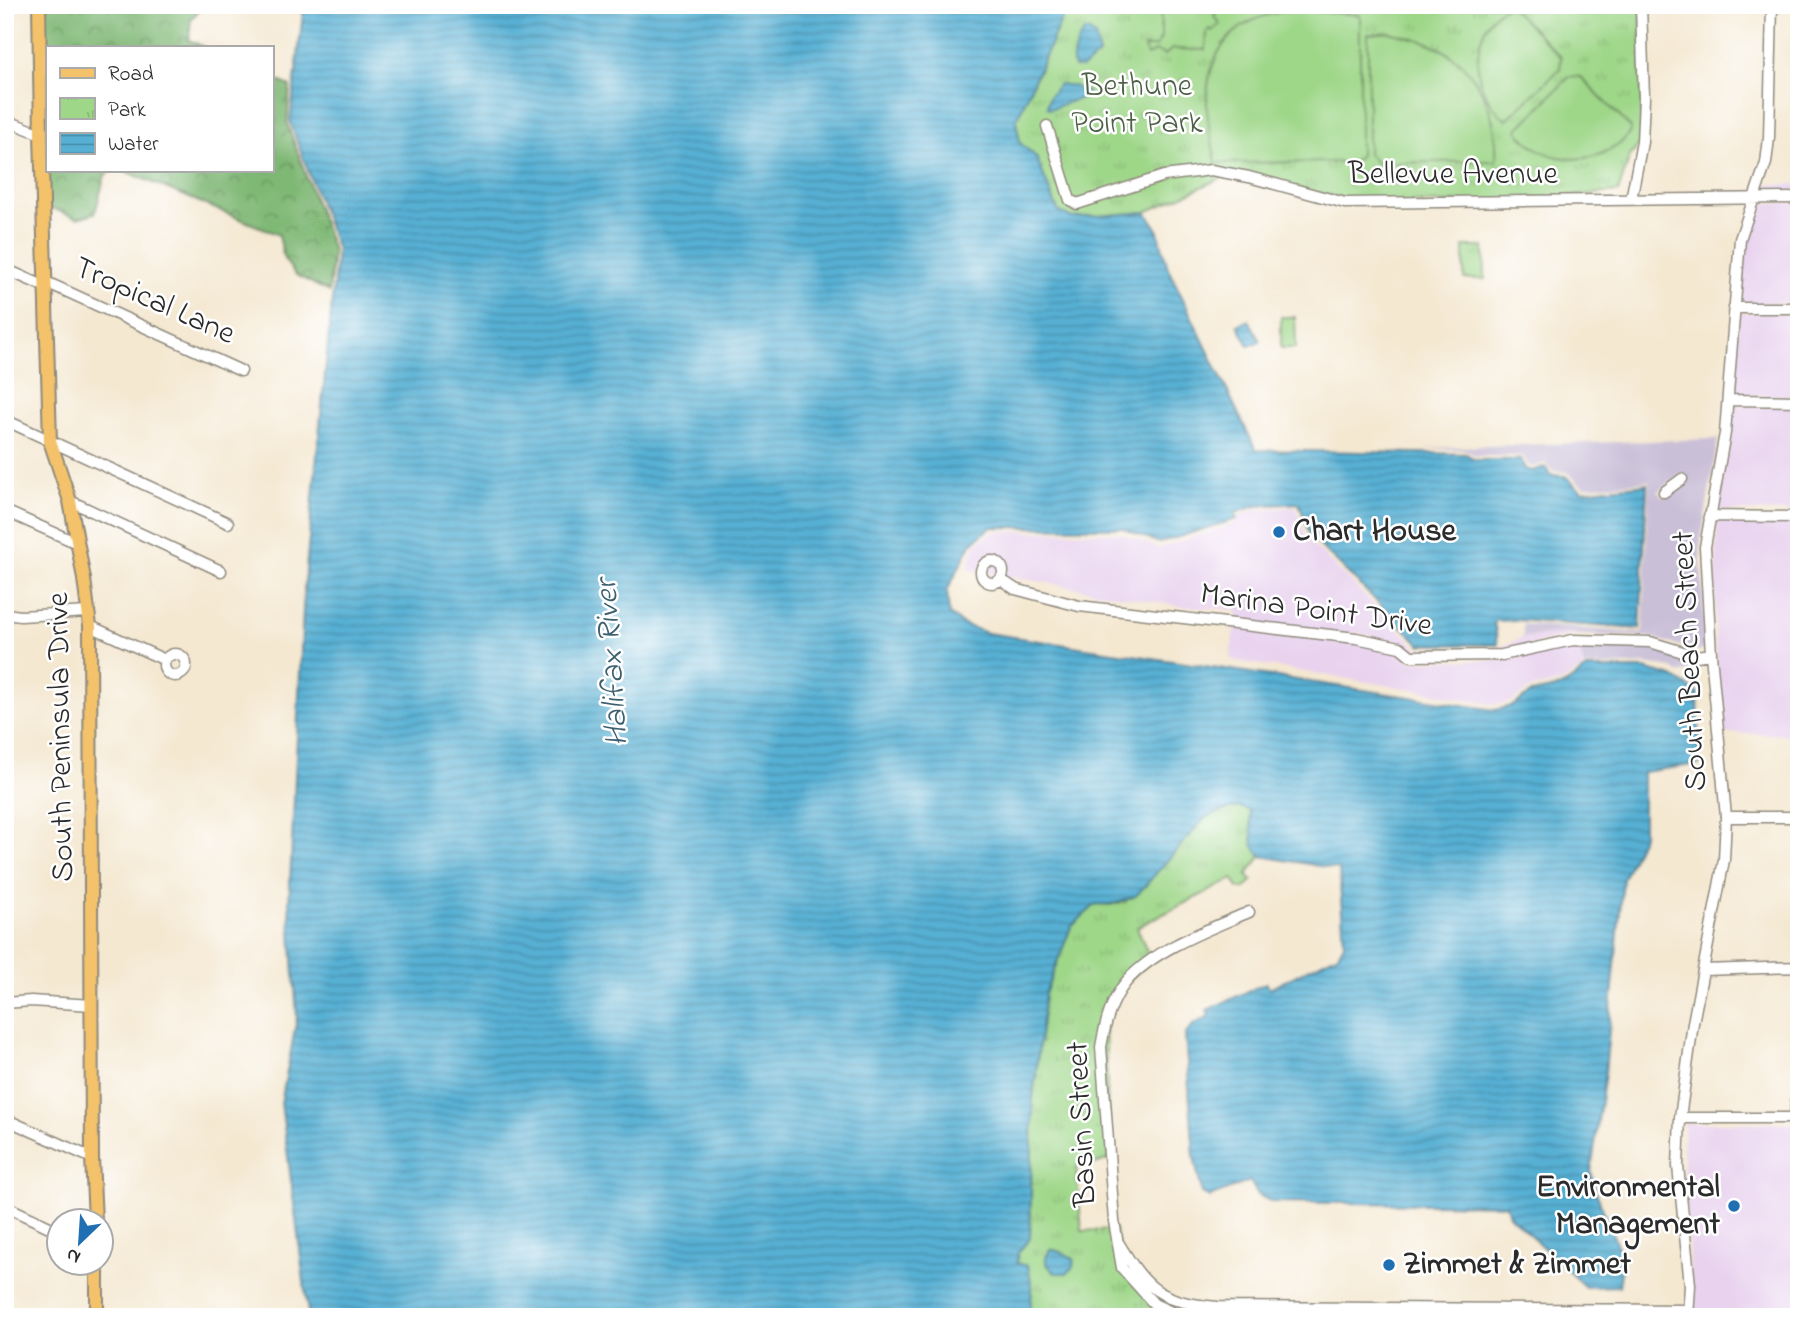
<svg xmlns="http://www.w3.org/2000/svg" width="1804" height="1322" viewBox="0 0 1804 1322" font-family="'Indie Flower',sans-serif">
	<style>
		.built { fill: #e8d2ee }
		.industrial { fill: #c9bfd7; fill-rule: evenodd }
		.forest { fill: url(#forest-crowns); stroke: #557250; stroke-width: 2 }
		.park { fill: url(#park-tufts); stroke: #65815a; stroke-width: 2 }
		.pitch { fill: #9fd789; stroke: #65815a; stroke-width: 2 }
		.water { fill: url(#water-rules); stroke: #416e80; stroke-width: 2 }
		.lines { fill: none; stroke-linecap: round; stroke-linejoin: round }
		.minor-casing { stroke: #908a7e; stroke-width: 13 }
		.major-casing { stroke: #908a7e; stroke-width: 16 }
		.minor { stroke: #fff; stroke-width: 10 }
		.major { stroke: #f3c26a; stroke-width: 12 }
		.poi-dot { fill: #1f6fb2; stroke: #fff; stroke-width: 2.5 }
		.labels { text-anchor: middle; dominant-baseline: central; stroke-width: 5; stroke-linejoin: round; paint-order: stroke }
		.park-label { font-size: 32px; fill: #4e5f47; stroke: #fff }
		.street-label { font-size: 32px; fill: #2b2b2b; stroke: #fff }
		.poi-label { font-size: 32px; font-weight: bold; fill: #2b2b2b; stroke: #fff; text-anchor: start }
		.water-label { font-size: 33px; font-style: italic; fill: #3d606f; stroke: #fff }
	</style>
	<defs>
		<pattern id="forest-crowns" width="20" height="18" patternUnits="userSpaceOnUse" patternTransform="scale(1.75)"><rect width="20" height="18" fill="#7fb875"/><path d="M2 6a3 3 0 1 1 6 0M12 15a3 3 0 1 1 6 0" fill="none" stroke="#689660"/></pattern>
		<pattern id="park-tufts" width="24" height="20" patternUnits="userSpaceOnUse" patternTransform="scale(1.75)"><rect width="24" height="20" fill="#9fd789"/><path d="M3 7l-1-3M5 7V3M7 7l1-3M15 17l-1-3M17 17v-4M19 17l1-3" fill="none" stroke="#89b976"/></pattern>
		<pattern id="water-rules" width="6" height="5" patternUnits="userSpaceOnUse" patternTransform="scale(1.75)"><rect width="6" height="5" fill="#57b0d4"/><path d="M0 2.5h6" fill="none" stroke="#488fac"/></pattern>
	</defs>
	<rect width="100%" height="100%" fill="#fff"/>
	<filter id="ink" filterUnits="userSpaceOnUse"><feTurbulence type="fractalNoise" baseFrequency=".0143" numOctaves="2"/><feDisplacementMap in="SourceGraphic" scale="14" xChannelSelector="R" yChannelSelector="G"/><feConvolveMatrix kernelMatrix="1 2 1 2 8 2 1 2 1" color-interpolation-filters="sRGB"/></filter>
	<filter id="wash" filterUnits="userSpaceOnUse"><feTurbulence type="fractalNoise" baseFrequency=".00686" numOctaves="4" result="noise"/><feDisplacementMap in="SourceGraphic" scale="28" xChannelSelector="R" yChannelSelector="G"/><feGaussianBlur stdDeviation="1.57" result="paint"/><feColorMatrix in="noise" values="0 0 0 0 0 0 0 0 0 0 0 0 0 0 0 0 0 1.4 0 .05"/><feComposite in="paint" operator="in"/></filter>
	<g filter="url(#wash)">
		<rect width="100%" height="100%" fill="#f4e8d1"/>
		<path class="built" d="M 1762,184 L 1799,184 L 1799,193 L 1759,193 Z
			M 1755,203 L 1799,203 L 1799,303 L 1739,303 L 1744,240 Z
			M 1799,312 L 1799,396 L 1733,395 L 1739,313 Z
			M 1732,405 L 1799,406 L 1799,512 L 1717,511 Z
			M 1296,507 L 1307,539 L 1419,649 L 1497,649 L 1523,637 L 1574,633 L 1575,635 L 1502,651 L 1413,651 L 1401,642 L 1351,632 L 1349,642 L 1398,652 L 1411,661 L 1502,660 L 1578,645 L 1584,667 L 1560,683 L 1532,688 L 1511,702 L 1495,705 L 1429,692 L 1237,661 L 1230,658 L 1237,610 L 1178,606 L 968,569 L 970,558 L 975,545 L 988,535 L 998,531 L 1121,533 L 1159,548 L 1237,523 L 1240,516 L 1256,510 Z
			M 1717,521 L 1799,522 L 1799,735 L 1723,733 L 1715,640 Z
			M 1684,1123 L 1799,1123 L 1799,1317 L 1693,1317 L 1683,1165 Z"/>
		<path class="industrial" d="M 1718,439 L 1700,546 L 1706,650 L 1697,651 L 1650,637 L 1575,635 L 1574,633 L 1523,637 L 1523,624 L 1640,633 L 1643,632 L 1649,481 L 1584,487 L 1567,472 L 1552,471 L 1546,463 L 1533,467 L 1528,465 L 1523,456 L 1477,456 L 1466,450 L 1424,448 ZM 1683,472 L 1687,480 L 1663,498 L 1658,491 Z
			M 1578,645 L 1649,647 L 1695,660 L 1707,659 L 1708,665 L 1679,673 L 1672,668 L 1645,664 L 1584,667 Z"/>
		<path class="forest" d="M 44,5 L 204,5 L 191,19 L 189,40 L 204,47 L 47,47 L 47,170 L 114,170 L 105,175 L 95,213 L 78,218 L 48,207 Z
			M 271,78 L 290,86 L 287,123 L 333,251 L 329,292 L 296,275 L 284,259 L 279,235 L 122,170 L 271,170 Z"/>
		<path class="park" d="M 1068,5 L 1641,5 L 1642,142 L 1630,156 L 1618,192 L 1481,203 L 1364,203 L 1232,173 L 1146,212 L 1072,218 L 1058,211 L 1036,157 L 1020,143 L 1016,121 Z
			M 1464,247 L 1484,247 L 1485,279 L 1464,279 Z
			M 1240,807 L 1250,811 L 1253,845 L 1261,856 L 1247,875 L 1252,881 L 1244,889 L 1238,888 L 1233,879 L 1137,927 L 1151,961 L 1125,983 L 1105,1024 L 1109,1159 L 1092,1165 L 1076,1167 L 1082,1231 L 1115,1229 L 1122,1268 L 1135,1286 L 1182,1317 L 1030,1317 L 1032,1286 L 1017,1264 L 1018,1252 L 1030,1238 L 1033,1097 L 1045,994 L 1071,927 L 1096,904 L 1110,905 L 1124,902 L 1206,817 L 1226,810 Z"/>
		<path class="pitch" d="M 1161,5 L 1219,6 L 1214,16 L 1221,24 L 1212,31 L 1210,29 L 1207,31 L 1206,50 L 1172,49 L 1165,55 L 1155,51 L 1147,56 L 1144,47 L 1156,47 L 1161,38 Z
			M 1509,5 L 1561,57 L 1560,69 L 1506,120 C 1496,111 1488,102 1483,89 C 1472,61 1479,18 1509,5 Z
			M 1296,10 L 1360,15 L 1360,155 L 1353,162 L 1216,163 C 1213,145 1208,127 1207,109 C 1205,48 1236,15 1296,10 Z
			M 1389,32 C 1403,36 1418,38 1431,44 C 1477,64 1499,114 1496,161 L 1377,163 L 1368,154 L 1368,34 Z
			M 1570,76 L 1581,77 L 1631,128 C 1628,139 1618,146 1608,151 C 1576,166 1539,159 1517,130 Z
			M 1281,317 L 1295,317 L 1296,348 L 1281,348 Z"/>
		<path class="water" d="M 304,5 L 1068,5 L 1016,121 L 1020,143 L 1036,157 L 1058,211 L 1072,218 L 1146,212 L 1157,228 L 1168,268 L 1256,450 L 1466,454 L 1476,460 L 1521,460 L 1525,469 L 1532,471 L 1545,467 L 1550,475 L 1565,476 L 1582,491 L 1647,484 L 1640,629 L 1517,620 L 1494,621 L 1498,645 L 1421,645 L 1310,536 L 1299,503 L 1256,506 L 1235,513 L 1237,519 L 1159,543 L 1122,528 L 991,527 L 971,544 L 947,591 L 949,614 L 962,624 L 987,633 L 1495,710 L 1512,706 L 1532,693 L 1561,687 L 1587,669 L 1644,669 L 1673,677 L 1698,693 L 1700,764 L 1643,772 L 1643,835 L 1623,879 L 1605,1073 L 1591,1172 L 1596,1192 L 1623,1260 L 1619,1286 L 1585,1287 L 1509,1215 L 1506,1205 L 1272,1202 L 1258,1195 L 1250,1181 L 1210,1197 L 1202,1193 L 1194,1156 L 1185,1035 L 1193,1025 L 1209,1016 L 1207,1010 L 1266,983 L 1269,989 L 1338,954 L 1344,943 L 1339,869 L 1261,856 L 1253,845 L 1250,811 L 1240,807 L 1226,810 L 1206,817 L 1137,895 C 1122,903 1112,905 1096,904 L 1071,927 L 1045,994 L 1033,1097 L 1030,1239 L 1018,1252 L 1017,1263 L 1028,1266 L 1032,1286 L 1030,1317 L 311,1317 L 308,1313 L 281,1103 L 297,1018 L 289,903 L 304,589 L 337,250 L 290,122 Z
			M 1088,31 L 1095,36 L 1099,55 L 1082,68 L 1074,68 C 1070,56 1077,42 1084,32 Z
			M 1059,84 L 1073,86 L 1087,92 L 1087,96 L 1050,109 L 1047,107 L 1049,97 Z
			M 1249,320 L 1260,341 L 1249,346 L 1238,325 Z
			M 1050,1249 L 1064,1253 L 1074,1259 L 1073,1267 L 1067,1273 L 1055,1273 L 1046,1263 L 1046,1257 Z"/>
	</g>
	<g filter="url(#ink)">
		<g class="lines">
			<defs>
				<path id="minor" d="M 5,120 L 41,134
					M 1047,126 L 1070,200 L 1077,204 L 1164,176 L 1211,170 L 1249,177 L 1345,203 L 1799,198
					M 1631,200 L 1642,142 L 1644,98 L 1641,5
					M 5,269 L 46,287
					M 46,282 L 241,371
					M 1734,308 L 1799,308
					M 1728,400 L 1799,401
					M 5,420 L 228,523
					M 1664,492 L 1682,479
					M 70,501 L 221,571
					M 5,511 L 77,543
					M 1709,516 L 1799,517
					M981 572a11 11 0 1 1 22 0a11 11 0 1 1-22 0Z
					M 1000,579 L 1015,589 L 1079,606 L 1356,638 L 1400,647 L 1411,656 L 1502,655 L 1573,640 L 1650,642 L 1696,656 L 1711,654
					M 5,614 L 21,616 L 88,612
					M 90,626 L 165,660
					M164 665a11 11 0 1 1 22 0a11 11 0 1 1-22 0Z
					M 1726,817 L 1799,817
					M 1703,970 L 1799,967
					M 5,1003 L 31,1001 L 92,1005
					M 1680,1118 L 1799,1118
					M 1795,1118 L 1799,1056
					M 5,1119 L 92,1158
					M 5,1206 L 60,1232
					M 1118,1242 C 1147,1290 1160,1302 1218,1307 L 1689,1310
					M 1182,1317 L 1154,1304 L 1122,1268 L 1114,1221 L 1101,1047 C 1105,1024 1111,1000 1126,982 C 1154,949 1210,929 1249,912
					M 1688,1317 L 1690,1285 L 1678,1166 L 1680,1118 L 1693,1023 L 1724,860 L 1726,817 L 1711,654 L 1705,547 L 1725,433 L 1740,239 L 1766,163 L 1769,138 L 1772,5"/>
				<path id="major" d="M 39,5 L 41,134 L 50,441 L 70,501 L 84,579 L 90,626 L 92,1158 L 95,1220
					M 97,1262 L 97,1317"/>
			</defs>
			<use href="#minor" class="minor-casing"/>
			<use href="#major" class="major-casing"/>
			<use href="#minor" class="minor"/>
			<use href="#major" class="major"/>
		</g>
	</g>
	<g class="poi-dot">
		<circle cx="1279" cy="532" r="7"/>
		<circle cx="1734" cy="1206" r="7"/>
		<circle cx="1389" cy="1265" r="7"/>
	</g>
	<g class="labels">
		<g class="park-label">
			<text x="1137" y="87">Bethune<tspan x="1137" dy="37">Point Park</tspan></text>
		</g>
		<g class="street-label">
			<text x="1453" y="175">Bellevue Avenue</text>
			<text transform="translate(154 302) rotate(24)">Tropical Lane</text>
			<text transform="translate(1316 611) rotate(8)">Marina Point Drive</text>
			<text transform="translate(1691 661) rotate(-93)">South Beach Street</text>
			<text transform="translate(62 737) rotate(-91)">South Peninsula Drive</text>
			<text transform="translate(1083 1124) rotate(-93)">Basin Street</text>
		</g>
		<g class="poi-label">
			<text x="1293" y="532">Chart House</text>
			<text x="1720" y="1188" text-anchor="end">Environmental<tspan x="1720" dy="37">Management</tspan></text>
			<text x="1403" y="1265">Zimmet &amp; Zimmet</text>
		</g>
		<g class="water-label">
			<text transform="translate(613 663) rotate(-94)">Halifax River</text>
		</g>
	</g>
	<rect width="1804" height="1322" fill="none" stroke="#fff" stroke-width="28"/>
	<rect x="46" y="46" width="228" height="126" fill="#ffffff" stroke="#aaaaaa" stroke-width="2"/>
	<rect x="60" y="68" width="35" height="10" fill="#f3c26a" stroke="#aaaaaa" stroke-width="2"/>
	<text x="108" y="80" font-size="21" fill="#2b2b2b">Road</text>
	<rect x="60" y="98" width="35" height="21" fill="url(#park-tufts)" stroke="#aaaaaa" stroke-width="2"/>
	<text x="108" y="116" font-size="21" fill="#2b2b2b">Park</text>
	<rect x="60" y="133" width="35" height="21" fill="url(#water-rules)" stroke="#aaaaaa" stroke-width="2"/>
	<text x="108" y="150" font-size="21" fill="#2b2b2b">Water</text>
	<g transform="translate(80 1242) rotate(205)"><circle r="33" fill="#ffffff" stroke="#aaaaaa" stroke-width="2"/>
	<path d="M0-5L12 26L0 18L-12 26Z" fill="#1f6fb2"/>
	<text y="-10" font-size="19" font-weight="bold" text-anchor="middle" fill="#2b2b2b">N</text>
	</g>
</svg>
